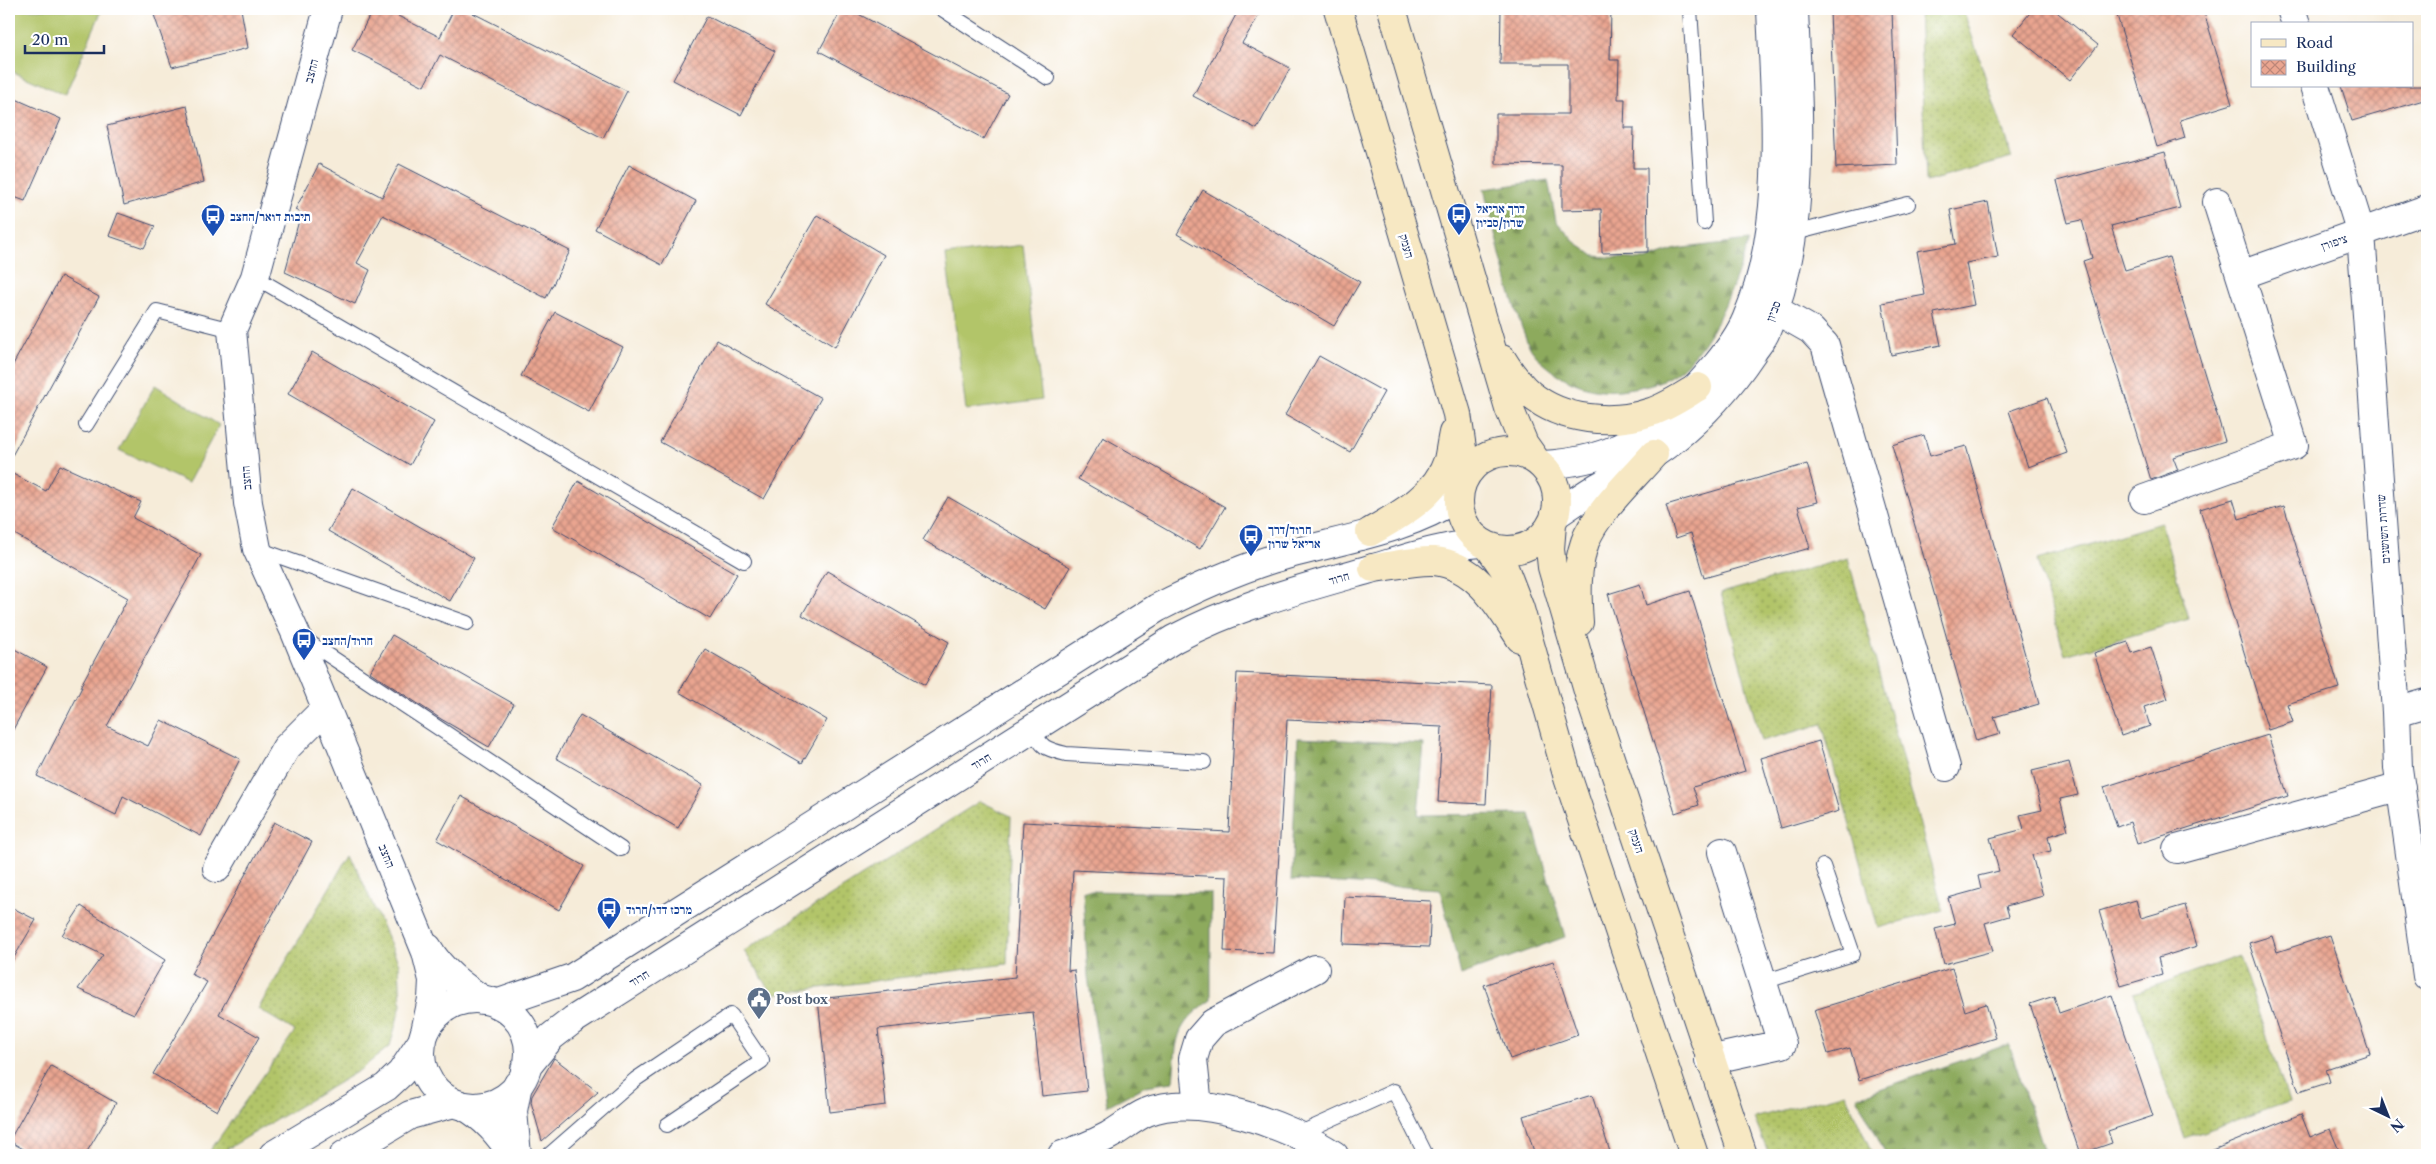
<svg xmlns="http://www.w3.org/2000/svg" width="2436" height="1164" viewBox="0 0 2436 1164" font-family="'Libre Caslon Text','Frank Ruhl Libre',serif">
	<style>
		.grass { fill: url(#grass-dots); stroke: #667a64 }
		.forest { fill: url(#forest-firs); stroke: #546c5e }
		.pitch { fill: #b2c569; stroke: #667a64 }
		.building { fill: url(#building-cross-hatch) }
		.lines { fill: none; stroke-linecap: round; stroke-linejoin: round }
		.service-casing { stroke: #3c4b70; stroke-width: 16 }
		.minor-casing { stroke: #3c4b70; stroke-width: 30 }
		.tertiary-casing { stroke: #3c4b70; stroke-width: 30 }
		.secondary-casing { stroke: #3c4b70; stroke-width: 30 }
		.service { stroke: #fff; stroke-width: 14 }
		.minor { stroke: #fff; stroke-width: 28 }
		.tertiary { stroke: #fff; stroke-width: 28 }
		.secondary { stroke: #f7e8c3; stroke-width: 28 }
		.labels { text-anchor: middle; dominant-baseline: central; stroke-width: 5; stroke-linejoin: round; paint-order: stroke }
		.street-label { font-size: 12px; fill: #1b2f5e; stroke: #fff }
		.transit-label { font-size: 12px; font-weight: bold; fill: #164399; stroke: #fff; text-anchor: start }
		.service-label { font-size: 12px; font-weight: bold; fill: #4e5e75; stroke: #fff; text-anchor: start }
	</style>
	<defs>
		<pattern id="grass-dots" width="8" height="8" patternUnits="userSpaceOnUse" patternTransform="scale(1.25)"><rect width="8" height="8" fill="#b2c569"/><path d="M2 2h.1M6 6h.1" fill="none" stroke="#90a05a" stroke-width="1.8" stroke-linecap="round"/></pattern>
		<pattern id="forest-firs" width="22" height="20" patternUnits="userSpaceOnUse" patternTransform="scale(1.25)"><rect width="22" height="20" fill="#8daa5d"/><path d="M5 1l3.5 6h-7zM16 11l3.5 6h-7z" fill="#728b50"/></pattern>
		<pattern id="building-cross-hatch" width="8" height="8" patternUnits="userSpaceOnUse" patternTransform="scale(1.25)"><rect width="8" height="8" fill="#eaa590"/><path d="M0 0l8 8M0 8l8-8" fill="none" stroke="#bd8779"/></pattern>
	</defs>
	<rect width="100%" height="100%" fill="#fff"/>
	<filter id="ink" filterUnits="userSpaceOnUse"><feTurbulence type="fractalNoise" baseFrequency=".02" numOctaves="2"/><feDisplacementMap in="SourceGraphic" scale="10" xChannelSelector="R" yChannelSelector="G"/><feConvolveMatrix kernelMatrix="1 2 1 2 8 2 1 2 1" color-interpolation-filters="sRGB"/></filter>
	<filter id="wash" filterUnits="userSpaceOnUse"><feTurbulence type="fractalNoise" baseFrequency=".0096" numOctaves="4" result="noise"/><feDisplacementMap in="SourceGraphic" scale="20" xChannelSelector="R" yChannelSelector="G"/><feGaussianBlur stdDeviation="1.12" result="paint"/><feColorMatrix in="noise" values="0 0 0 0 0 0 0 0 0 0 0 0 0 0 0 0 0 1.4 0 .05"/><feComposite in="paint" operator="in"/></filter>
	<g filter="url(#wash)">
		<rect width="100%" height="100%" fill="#f6ecd9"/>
		<path class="grass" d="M 1919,9 L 1963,9 L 2012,158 L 1926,182 Z
			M 2161,523 L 2189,619 L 2065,655 L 2037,560 Z
			M 1848,558 L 1943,910 L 1878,928 L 1822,724 L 1761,741 L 1721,593 Z
			M 980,801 L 1011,816 L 1007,964 L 773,994 L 744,951 Z
			M 350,853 L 399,964 L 401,1005 L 390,1046 L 360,1070 L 217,1155 L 207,1155 L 295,1031 L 258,1009 Z
			M 2239,956 L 2289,1102 L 2184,1138 L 2134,993 Z
			M 1845,1093 L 1873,1155 L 1769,1155 L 1754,1118 Z"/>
		<path class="forest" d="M 1548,180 L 1556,221 L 1575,242 L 1594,256 L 1645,260 L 1676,249 L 1749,240 C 1736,282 1712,349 1674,374 C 1658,385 1639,387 1620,390 C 1588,394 1553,377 1533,352 C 1528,346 1525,335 1522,328 C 1505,283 1496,235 1484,189 Z
			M 1298,738 L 1424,744 L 1418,815 L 1530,814 L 1565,937 L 1461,975 L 1440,889 L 1291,880 Z
			M 1083,891 L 1211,893 L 1211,1000 C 1173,1026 1177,1039 1173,1082 L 1145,1086 L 1107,1106 L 1088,977 Z
			M 2009,1044 L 2045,1155 L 1886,1155 L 1857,1097 Z"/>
		<path class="pitch" d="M 9,9 L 102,10 L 65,95 L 9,70 Z
			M 1023,245 L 1042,400 L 966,410 L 946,255 Z
			M 155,385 L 219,425 L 188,483 L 119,450 Z"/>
		<g id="blocks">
			<path class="building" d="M 152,9 L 241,9 L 248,48 L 172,67 Z
				M 373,9 L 384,9 L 440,37 L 454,9 L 465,9 L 627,91 L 603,138 L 440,55 L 424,86 L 352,50 Z
				M 842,9 L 849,9 L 1008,94 L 984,139 L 819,51 Z
				M 1239,9 L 1263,9 L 1242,43 L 1290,68 L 1257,129 L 1193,96 Z
				M 1501,9 L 1611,9 L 1610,60 L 1619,60 L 1618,99 L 1625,99 L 1624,128 L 1634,128 L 1633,168 L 1647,168 L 1648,252 L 1602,253 L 1601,209 L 1562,210 L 1562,165 L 1496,164 L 1496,114 L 1568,114 L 1568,64 L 1500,64 Z
				M 1892,9 L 1897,165 L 1836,168 L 1830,11 Z
				M 2033,9 L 2053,9 L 2098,45 L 2070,80 L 2013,34 Z
				M 2115,9 L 2203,9 L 2232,104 L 2180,120 L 2185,138 L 2157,147 Z
				M 707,16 L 775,51 L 741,115 L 673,80 Z
				M 2341,86 L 2427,86 L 2427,99 L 2352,121 Z
				M 9,96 L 61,119 L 25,201 L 9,195 Z
				M 187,106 L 204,182 L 124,205 L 107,126 Z
				M 2165,152 L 2180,208 L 2111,226 L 2125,270 L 2169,257 L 2225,441 L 2173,457 L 2178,470 L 2151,480 L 2083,261 L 2092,258 L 2082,220 L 2068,223 L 2057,181 Z
				M 319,164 L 382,197 L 399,164 L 570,251 L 546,298 L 383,215 L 357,263 L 370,270 L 355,304 L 285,272 L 301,213 L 295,210 Z
				M 629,165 L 696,201 L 662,265 L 595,229 Z
				M 1203,190 L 1360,282 L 1334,326 L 1177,234 Z
				M 1988,202 L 1998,257 L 1966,263 L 1974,305 L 1934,313 L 1941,345 L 1891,355 L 1882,303 L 1925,295 L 1917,251 L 1956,244 L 1950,210 Z
				M 118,213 L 155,226 L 144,248 L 109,236 Z
				M 817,215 L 884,255 L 835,347 L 765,304 Z
				M 61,276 L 99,297 L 9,461 L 9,372 Z
				M 555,312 L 623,347 L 589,412 L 521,376 Z
				M 717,340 L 821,398 L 764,499 L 660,442 Z
				M 312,352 L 434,422 L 410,465 L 288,394 Z
				M 1319,356 L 1384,392 L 1350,452 L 1285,415 Z
				M 2047,398 L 2067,453 L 2028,467 L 2009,411 Z
				M 1924,435 L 1930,456 L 1966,446 L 2039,704 L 1994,717 L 2000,734 L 1976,741 L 1892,445 Z
				M 1103,437 L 1225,507 L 1200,549 L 1078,479 Z
				M 1807,464 L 1818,502 L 1798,507 L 1810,548 L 1704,578 L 1691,533 L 1676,538 L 1666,505 Z
				M 60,465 L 141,502 L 133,518 L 201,555 L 107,726 L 148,746 L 161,720 L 240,759 L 201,836 L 123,796 L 116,815 L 37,776 L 82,687 L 80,687 L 128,598 L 9,531 L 9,472 L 46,491 Z
				M 578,481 L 737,574 L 710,619 L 552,527 Z
				M 353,488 L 474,558 L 450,601 L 328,531 Z
				M 948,497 L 1070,567 L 1045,609 L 923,540 Z
				M 2233,499 L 2239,519 L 2284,506 L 2339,688 L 2287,704 L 2293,722 L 2268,730 L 2200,509 Z
				M 827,571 L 949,642 L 925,685 L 802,615 Z
				M 1640,584 L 1646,605 L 1690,591 L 1745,771 L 1693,787 L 1699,805 L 1675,813 L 1608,594 Z
				M 392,635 L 514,704 L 489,747 L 441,719 L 370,672 Z
				M 2128,642 L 2132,653 L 2151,647 L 2168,699 L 2144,707 L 2150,726 L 2121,736 L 2094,653 Z
				M 9,646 L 47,667 L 9,737 Z
				M 705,649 L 827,720 L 802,763 L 679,692 Z
				M 1237,673 L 1492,685 L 1486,804 L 1438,802 L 1442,727 L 1287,720 L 1273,953 L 1224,951 L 1227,877 L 1073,870 L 1068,971 L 1074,970 L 1087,1091 L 1042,1096 L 1033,1012 L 878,1029 L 886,1105 L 830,1112 L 818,999 L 1015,977 L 1023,822 L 1229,832 Z
				M 580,715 L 703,785 L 678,828 L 556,758 Z
				M 2268,735 L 2288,796 L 2137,844 L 2130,822 L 2117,827 L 2104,787 Z
				M 1819,741 L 1839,811 L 1781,828 L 1761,758 Z
				M 2069,762 L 2078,795 L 2060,799 L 2068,830 L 2048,836 L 2051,851 L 2032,855 L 2043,896 L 2006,906 L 2009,916 L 1985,923 L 1993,951 L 1944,964 L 1935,929 L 1955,924 L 1948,898 L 1981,889 L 1978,876 L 1999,871 L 1990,838 L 2024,829 L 2020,815 L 2042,810 L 2032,771 Z
				M 461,796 L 584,866 L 559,910 L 437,840 Z
				M 274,822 L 312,842 L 219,1014 L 259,1037 L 217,1111 L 153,1074 L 207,982 L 191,974 Z
				M 1345,897 L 1431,901 L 1429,947 L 1343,944 Z
				M 2136,900 L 2141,918 L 2185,905 L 2197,946 L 2158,958 L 2162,974 L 2121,986 L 2099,911 Z
				M 9,906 L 36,920 L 9,966 Z
				M 81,906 L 165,960 L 134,1014 L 78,989 L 103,955 L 62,935 Z
				M 2330,935 L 2370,1054 L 2326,1069 L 2330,1082 L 2299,1092 L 2249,943 L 2272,936 L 2277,952 Z
				M 1553,961 L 1578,1035 L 1510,1059 L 1484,985 Z
				M 1952,968 L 1965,1011 L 1986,1004 L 1996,1038 L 1859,1080 L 1850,1048 L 1828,1054 L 1814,1010 Z
				M 2112,995 L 2153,1116 L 2108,1131 L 2112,1143 L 2080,1154 L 2030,1004 L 2054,996 L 2059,1013 Z
				M 554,1058 L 598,1092 L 542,1141 L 531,1102 L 532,1096 Z
				M 51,1066 L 116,1103 L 85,1155 L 34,1155 L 9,1141 Z
				M 1592,1095 L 1611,1155 L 1535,1155 L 1523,1116 Z
				M 2301,1114 L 2310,1137 L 2330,1129 L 2341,1155 L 2201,1155 Z"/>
		</g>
	</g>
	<g filter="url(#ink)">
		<use href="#blocks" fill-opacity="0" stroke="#3c4b70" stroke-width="1"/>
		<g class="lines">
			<defs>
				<path id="service" d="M 942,9 L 1048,78
					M 1690,9 L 1704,223
					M 1791,234 L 1908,204
					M 255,277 L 744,561
					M 86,425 L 157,311 L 232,330
					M 258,549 L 467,623
					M 301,637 L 621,849
					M 1033,729 C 1041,748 1046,749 1066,754 L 1204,762
					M 1763,982 L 1853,954 L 1823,866
					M 1296,1135 L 1394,1091 L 1426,1155
					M 549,1155 L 636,1079 L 731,1015 L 762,1061 L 667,1125"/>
				<path id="minor" d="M 328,9 L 255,277 L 232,330 L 248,503 L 257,549 L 295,632 L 426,952 L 433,980 L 432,999 L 425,1032
					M 2291,9 L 2296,24
					M 2315,86 L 2361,233 L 2396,712 L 2398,768 L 2427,976
					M 2241,275 L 2427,209
					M 1774,309 L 1811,330 L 1825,345 L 1946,767
					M 2144,499 L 2294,445 L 2217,202
					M 2396,712 L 2427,703
					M 2177,849 L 2401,787
					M 217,868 L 286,748 L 326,708
					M 428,948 C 440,970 462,986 483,1000
					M 1709,1060 L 1782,1044 L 1722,852
					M 464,1106 C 486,1118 499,1135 513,1155
					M 1198,1106 L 1193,1059 L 1199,1039 L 1213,1023 L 1315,969
					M 517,1155 L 513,1111 L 518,1084
					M 1062,1155 C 1078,1150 1093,1144 1108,1136 C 1121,1129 1133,1118 1147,1112 C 1198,1091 1290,1126 1334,1155"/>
				<path id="tertiary" d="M 1543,465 C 1605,461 1635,445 1681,403 C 1702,383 1734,348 1746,320 C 1787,226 1775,109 1771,9
					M 1555,515 C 1571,505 1586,493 1603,484 C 1627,470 1651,458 1673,440 C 1704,415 1730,386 1752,353 C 1756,346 1763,339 1766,331 C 1809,233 1798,113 1794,9
					M421 1053a54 54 0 1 1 108 0a54 54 0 1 1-108 0Z
					M 496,1004 L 572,978 L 1157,608 C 1194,589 1232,572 1272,559 C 1334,540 1404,533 1459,496
					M 525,1069 L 551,1037 L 573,1020 L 1174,639 C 1236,606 1300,589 1367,570 C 1405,559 1442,546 1481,543
					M 273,1155 L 386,1087 L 401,1073 L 423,1040
					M 344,1155 L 410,1115 L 454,1103"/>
				<path id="secondary" d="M 1338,9 L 1457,414 L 1464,462 L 1461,486
					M 1392,9 L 1509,408 L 1524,444 L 1534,458
					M 1502,359 C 1510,372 1518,384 1530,394 C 1562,421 1613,425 1651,412 C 1667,407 1683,396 1698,387
					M1459 501a49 49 0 1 1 98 0a49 49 0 1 1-98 0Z
					M 1552,524 L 1550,549 L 1552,567 L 1590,698 L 1743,1155
					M 1370,532 C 1400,515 1437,495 1448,460 C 1450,451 1451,442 1453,433
					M 1489,547 L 1505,570 L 1520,609 L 1568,778 L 1694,1155
					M 1373,568 C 1392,566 1415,560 1434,561 C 1477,565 1499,606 1520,638
					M 1579,622 C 1577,595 1576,568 1585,542 C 1594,515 1635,476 1654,454"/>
			</defs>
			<use href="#service" class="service-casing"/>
			<use href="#minor" class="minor-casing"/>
			<use href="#tertiary" class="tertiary-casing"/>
			<use href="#secondary" class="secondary-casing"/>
			<use href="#service" class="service"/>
			<use href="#minor" class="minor"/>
			<use href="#tertiary" class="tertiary"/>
			<use href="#secondary" class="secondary"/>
		</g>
	</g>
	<defs>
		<symbol id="bus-pin" viewBox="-11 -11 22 30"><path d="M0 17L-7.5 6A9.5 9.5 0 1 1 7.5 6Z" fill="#1a4fb4" stroke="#fff"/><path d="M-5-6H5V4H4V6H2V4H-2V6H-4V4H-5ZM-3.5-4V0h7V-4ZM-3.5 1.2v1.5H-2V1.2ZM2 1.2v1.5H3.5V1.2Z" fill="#fff"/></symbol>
		<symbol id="civic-pin" viewBox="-11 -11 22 30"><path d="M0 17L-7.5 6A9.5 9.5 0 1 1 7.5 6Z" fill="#5c6f8a" stroke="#fff"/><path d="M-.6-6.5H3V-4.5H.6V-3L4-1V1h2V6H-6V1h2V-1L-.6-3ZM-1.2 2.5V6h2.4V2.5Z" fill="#fff"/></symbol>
	</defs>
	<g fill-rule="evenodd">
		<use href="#bus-pin" x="1445" y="201" width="28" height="38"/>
		<use href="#bus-pin" x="199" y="202" width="28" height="38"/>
		<use href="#bus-pin" x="1237" y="522" width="28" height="38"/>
		<use href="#bus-pin" x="290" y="626" width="28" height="38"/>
		<use href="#bus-pin" x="595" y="895" width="28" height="38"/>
		<use href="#civic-pin" x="745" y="985" width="28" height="38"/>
	</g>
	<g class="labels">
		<g class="street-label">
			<text transform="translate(311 71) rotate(-75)">החצב</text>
			<text transform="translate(2334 242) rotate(-19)">ציפורן</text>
			<text transform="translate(1407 246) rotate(74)">העמק</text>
			<text transform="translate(1773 311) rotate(-69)">סביון</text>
			<text transform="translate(246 478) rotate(-95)">החצב</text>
			<text transform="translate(2383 529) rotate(-94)">שדרות השושנים</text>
			<text transform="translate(1339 578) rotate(-16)">חרוד</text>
			<text transform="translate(981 761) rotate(-32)">חרוד</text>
			<text transform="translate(1637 841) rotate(72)">העמק</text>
			<text transform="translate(387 856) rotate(68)">החצב</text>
			<text transform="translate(639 978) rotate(-32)">חרוד</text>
		</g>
		<g class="transit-label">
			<text x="1476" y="208">דרך אריאל<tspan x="1476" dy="14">שרון/סביון</tspan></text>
			<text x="230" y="216">תיבות דואר/החצב</text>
			<text x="1268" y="529">חרוד/דרך<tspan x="1268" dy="14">אריאל שרון</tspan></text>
			<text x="322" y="640">חרוד/החצב</text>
			<text x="626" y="909">מרכז דדו/חרוד</text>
		</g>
		<g class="service-label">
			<text x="776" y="999">Post box</text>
		</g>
	</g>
	<rect width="2436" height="1164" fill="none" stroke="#fff" stroke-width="30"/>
	<rect x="2251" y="22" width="162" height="65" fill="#ffffff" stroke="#a4acbf"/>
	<rect x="2261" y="39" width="25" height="8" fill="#f7e8c3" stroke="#a4acbf"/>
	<text x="2296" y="48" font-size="15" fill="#1b2f5e">Road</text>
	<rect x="2261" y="60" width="25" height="15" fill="url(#building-cross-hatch)" stroke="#a4acbf"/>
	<text x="2296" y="72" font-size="15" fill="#1b2f5e">Building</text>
	<g transform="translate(2388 1116) rotate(137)" stroke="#ffffff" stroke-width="4" paint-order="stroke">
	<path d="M0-4L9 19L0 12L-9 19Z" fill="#1b2f5e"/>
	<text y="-8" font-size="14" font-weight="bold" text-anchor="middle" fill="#1b2f5e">N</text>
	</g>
	<path d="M25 45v8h79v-8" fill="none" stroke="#1b2f5e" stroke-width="2.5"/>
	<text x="32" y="45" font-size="15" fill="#1b2f5e" stroke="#ffffff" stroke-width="4" paint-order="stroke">20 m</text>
</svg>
